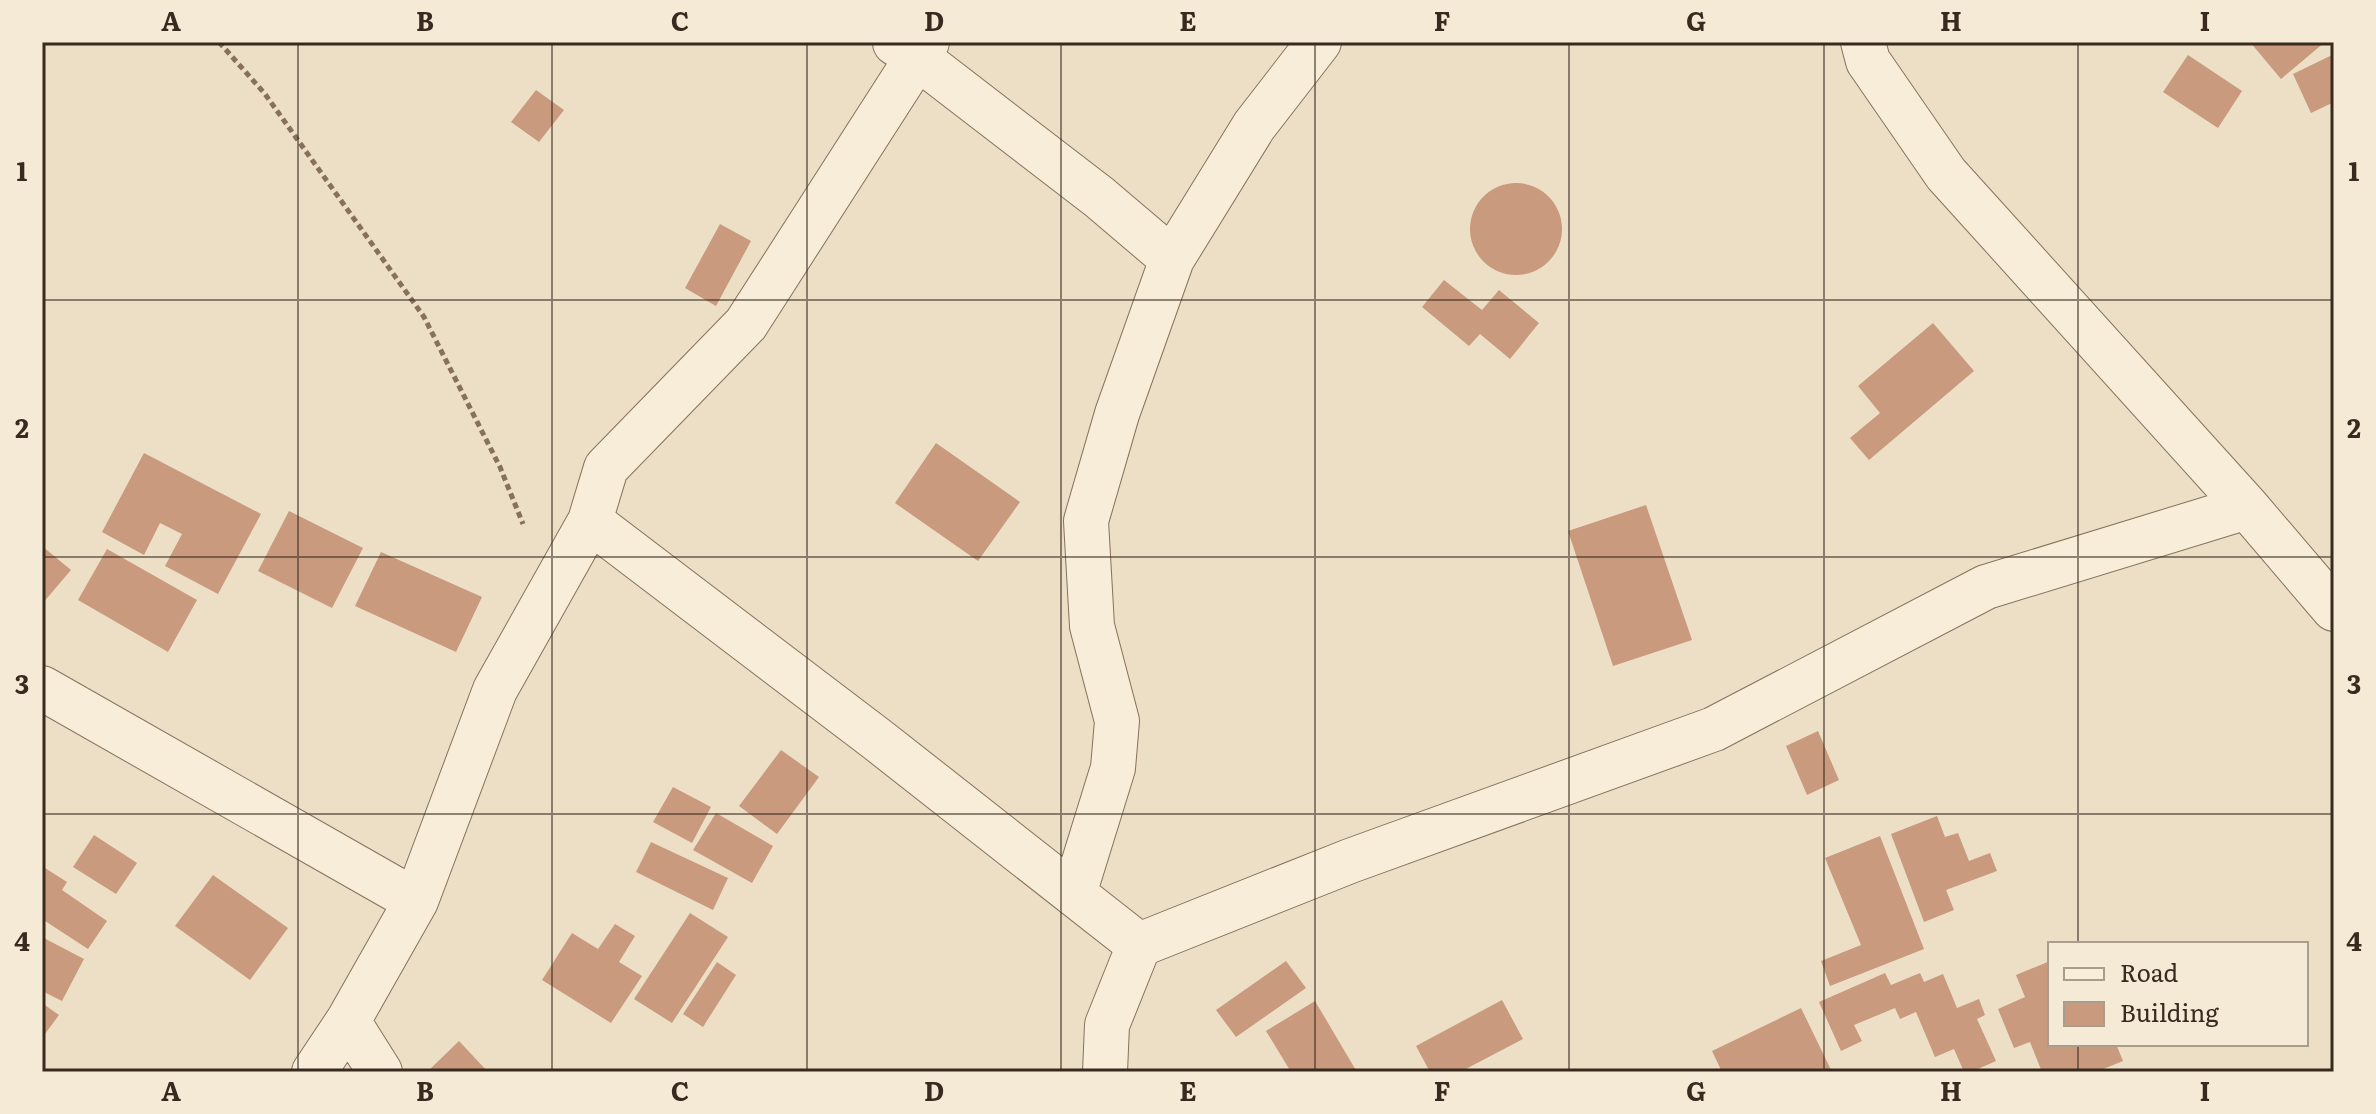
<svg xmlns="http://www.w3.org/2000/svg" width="2376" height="1114" viewBox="0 0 2376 1114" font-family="Literata,serif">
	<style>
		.building { fill: #c99a7d }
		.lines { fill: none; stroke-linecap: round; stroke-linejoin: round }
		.minor-casing { stroke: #87715c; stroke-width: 46 }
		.path { stroke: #87715c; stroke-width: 5; stroke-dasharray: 6 4; stroke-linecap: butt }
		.minor { stroke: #f7edd9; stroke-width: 44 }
		.grid { fill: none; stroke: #382a1f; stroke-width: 2; stroke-opacity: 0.55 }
		.neatline { fill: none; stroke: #382a1f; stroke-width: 3 }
		.grid-label { font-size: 26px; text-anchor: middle; font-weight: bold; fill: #382a1f }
	</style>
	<rect width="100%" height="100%" fill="#ecdfc6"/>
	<path class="building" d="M 2250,42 L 2325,42 L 2281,79 Z
		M 2334,54 L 2334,102 L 2311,113 L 2293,74 Z
		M 2188,55 L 2242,91 L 2218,128 L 2163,92 Z
		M 536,90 L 564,110 L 539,142 L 511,122 Z
		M1470 229a46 46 0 1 1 92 0a46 46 0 1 1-92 0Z
		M 720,224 L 751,241 L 716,306 L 685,288 Z
		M 1444,280 L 1482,310 L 1499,290 L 1539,323 L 1510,359 L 1480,334 L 1469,346 L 1422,307 Z
		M 1933,323 L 1974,371 L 1869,460 L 1850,438 L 1880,413 L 1858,386 Z
		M 936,443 L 1020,502 L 978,561 L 895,503 Z
		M 144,453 L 261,514 L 218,594 L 165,566 L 182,534 L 160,523 L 144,555 L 102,532 Z
		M 1646,505 L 1692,640 L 1613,666 L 1568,531 Z
		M 289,511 L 363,548 L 332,608 L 258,571 Z
		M 42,546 L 71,570 L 42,604 Z
		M 107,549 L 197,600 L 168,652 L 78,600 Z
		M 381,552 L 482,597 L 456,652 L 355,606 Z
		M 1818,731 L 1839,780 L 1807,795 L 1786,746 Z
		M 781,750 L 819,777 L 777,834 L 739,806 Z
		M 673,787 L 711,807 L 692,843 L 653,822 Z
		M 716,813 L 773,846 L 752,883 L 693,850 Z
		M 1937,816 L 1945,837 L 1958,833 L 1969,861 L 1990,853 L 1997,871 L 1946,890 L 1954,910 L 1924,922 L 1891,834 Z
		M 94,835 L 137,863 L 116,894 L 73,867 Z
		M 1880,836 L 1924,949 L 1830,986 L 1821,961 L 1861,945 L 1825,858 Z
		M 651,842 L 728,878 L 713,910 L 636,872 Z
		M 45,868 L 67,882 L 62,890 L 107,921 L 88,949 L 42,919 L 42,873 Z
		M 213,875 L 288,928 L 250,980 L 175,926 Z
		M 690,913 L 728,937 L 672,1023 L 634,999 Z
		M 615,924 L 635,936 L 619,962 L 642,976 L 611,1023 L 542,980 L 572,933 L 598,949 Z
		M 42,937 L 84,959 L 62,1001 L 42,991 Z
		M 1286,961 L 1306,988 L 1236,1037 L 1216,1010 Z
		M 2050,961 L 2050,1044 L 2116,1044 L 2123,1061 L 2096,1072 L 2042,1072 L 2030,1042 L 2014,1048 L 1998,1009 L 2025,997 L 2016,975 Z
		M 717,962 L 736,975 L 703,1027 L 683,1014 Z
		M 1885,973 L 1891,985 L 1920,973 L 1924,982 L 1943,974 L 1957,1008 L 1979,999 L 1985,1015 L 1977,1019 L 1996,1061 L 1971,1072 L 1964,1072 L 1954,1049 L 1935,1057 L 1916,1012 L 1900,1019 L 1895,1008 L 1854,1025 L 1862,1041 L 1841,1051 L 1819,1002 Z
		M 1502,1000 L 1523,1039 L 1460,1072 L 1430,1072 L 1416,1046 Z
		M 1315,1001 L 1357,1072 L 1291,1072 L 1266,1031 Z
		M 42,1003 L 59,1015 L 42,1038 Z
		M 1801,1008 L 1832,1072 L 1722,1072 L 1712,1051 Z
		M 459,1041 L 488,1072 L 427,1072 Z"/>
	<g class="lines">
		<defs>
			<path id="minor" d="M 1863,42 L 1868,61 L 1946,174 L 2247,507 L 2334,609
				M 895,43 L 917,57 L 1099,197 L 1172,259
				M 590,521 L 878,740 L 1139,945
				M 42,688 L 416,901
				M 1074,894 L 1113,768 L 1117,721 L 1092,626 L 1086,521 L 1117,414 L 1172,259 L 1254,126 L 1319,42
				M 348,1021 L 380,1072
				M 314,1072 L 348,1021 L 416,901 L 495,690 L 590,521 L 606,468 L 746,324 L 927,42
				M 1105,1072 L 1107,1025 L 1139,945 L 1350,861 L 1714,729 L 1986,587 L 2247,507"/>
		</defs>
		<use href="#minor" class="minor-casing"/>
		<path class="path" d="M 219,42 L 265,94 L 424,317 L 500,467 L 523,524"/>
		<use href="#minor" class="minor"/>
	</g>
	<path class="grid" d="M 298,42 L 298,1072M 552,42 L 552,1072M 807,42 L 807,1072M 1061,42 L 1061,1072M 1315,42 L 1315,1072M 1569,42 L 1569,1072M 1824,42 L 1824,1072M 2078,42 L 2078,944M 42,300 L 2334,300M 42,557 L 2334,557M 42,814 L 2334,814M 2078,1044 L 2078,1072"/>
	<rect width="2376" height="1114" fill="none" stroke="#f4ead5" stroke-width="88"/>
	<rect x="2048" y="942" width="260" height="104" fill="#f4ead5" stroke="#a99d8c" stroke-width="2"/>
	<rect x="2064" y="968" width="40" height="12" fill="#f7edd9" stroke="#a99d8c" stroke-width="2"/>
	<text x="2120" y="982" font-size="24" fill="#382a1f">Road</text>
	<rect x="2064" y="1002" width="40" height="24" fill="#c99a7d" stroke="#a99d8c" stroke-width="2"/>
	<text x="2120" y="1022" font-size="24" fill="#382a1f">Building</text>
	<rect x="44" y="44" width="2288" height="1026" class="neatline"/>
	<g class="grid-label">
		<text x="171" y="31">A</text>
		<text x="425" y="31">B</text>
		<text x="680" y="31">C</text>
		<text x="934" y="31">D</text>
		<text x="1188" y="31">E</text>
		<text x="1442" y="31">F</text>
		<text x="1696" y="31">G</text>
		<text x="1951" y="31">H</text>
		<text x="2205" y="31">I</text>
		<text x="22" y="181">1</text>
		<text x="2354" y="181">1</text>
		<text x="22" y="438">2</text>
		<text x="2354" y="438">2</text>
		<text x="22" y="694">3</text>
		<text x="2354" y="694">3</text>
		<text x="22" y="951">4</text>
		<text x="2354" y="951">4</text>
		<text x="171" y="1101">A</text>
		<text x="425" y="1101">B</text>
		<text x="680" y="1101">C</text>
		<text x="934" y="1101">D</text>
		<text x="1188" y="1101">E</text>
		<text x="1442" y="1101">F</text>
		<text x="1696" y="1101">G</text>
		<text x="1951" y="1101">H</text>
		<text x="2205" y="1101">I</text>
	</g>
</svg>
